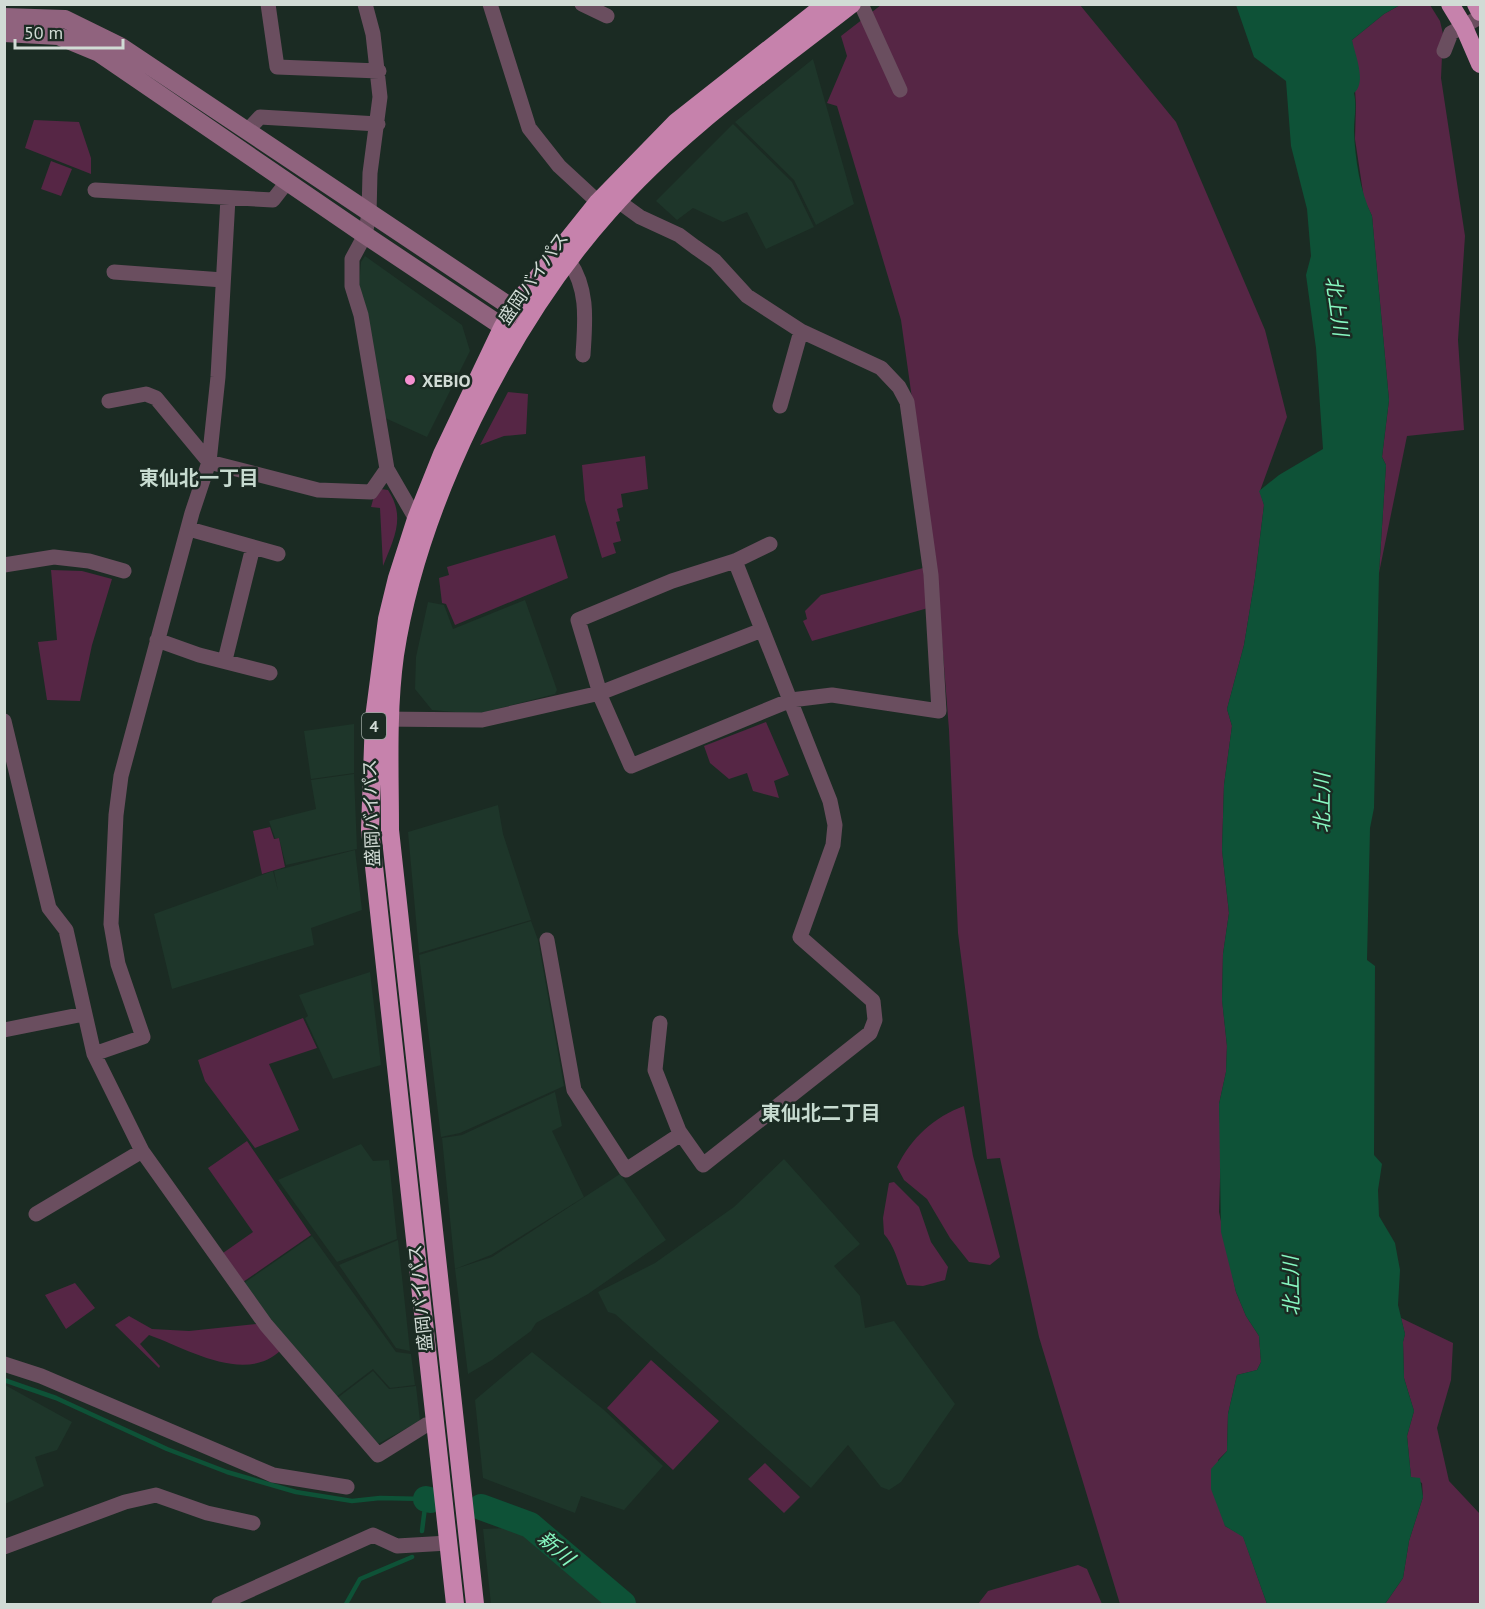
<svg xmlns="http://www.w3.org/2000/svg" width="1485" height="1609" viewBox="0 0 1485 1609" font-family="'PT Sans','Noto Sans JP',sans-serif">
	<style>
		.built { fill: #1e362a }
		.green { fill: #562645 }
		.water { fill: #0e5237 }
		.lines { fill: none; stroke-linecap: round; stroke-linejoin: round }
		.stream { stroke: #0e5237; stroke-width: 4.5 }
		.river { stroke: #0e5237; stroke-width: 26 }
		.street { stroke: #6a4e5f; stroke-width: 15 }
		.secondary { stroke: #90637e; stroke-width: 18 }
		.highway { stroke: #c682ac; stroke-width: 18 }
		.poi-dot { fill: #f690d0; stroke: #1b2b23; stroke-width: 2 }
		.labels { text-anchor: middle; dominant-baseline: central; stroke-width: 5; stroke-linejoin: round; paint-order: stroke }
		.shield { fill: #1b2b23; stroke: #9aa6a0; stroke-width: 1.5 }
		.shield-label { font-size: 16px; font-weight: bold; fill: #d1dbd5 }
		.street-label { font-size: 18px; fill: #d1dbd5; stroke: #1b2b23 }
		.poi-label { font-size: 18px; font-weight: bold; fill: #d1dbd5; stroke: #1b2b23; text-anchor: start }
		.water-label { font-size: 20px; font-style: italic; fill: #87f8c1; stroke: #1b2b23 }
		.neighbourhood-label { font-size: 20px; font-weight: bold; fill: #c7dbd0; stroke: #1b2b23 }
	</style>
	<rect width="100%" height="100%" fill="#1b2b23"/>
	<path class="built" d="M 813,59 L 854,204 L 816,225 L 794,180 L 735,122 Z
		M 733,124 L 792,182 L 814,227 L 766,249 L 747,212 L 723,222 L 693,208 L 677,220 L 656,201 Z
		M 365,256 L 462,325 L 470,351 L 427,437 L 383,417 L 359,287 L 361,262 Z
		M 525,600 L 557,690 L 555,694 L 477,714 L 432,710 L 415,689 L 416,657 L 428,602 L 444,605 L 453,629 Z
		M 354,724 L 354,773 L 311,779 L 304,731 Z
		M 354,774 L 357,849 L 286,865 L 279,838 L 275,838 L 269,821 L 316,809 L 311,780 Z
		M 498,805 L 503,834 L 531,920 L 419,953 L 408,832 Z
		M 355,850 L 362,910 L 311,928 L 314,945 L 172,989 L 154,914 L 273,871 L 278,891 L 274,871 Z
		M 531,921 L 538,940 L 564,1086 L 460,1133 L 441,1137 L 419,955 Z
		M 370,972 L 381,1065 L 333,1079 L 305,1018 L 308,1016 L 299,995 Z
		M 555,1092 L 562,1126 L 552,1131 L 584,1197 L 491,1255 L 455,1269 L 442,1138 L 462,1135 Z
		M 361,1144 L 373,1161 L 389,1160 L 397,1239 L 337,1262 L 278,1180 Z
		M 784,1159 L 860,1244 L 834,1266 L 860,1296 L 865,1328 L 894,1321 L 955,1404 L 901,1482 L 889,1490 L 881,1487 L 848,1445 L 811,1488 L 615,1314 L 608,1312 L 598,1292 L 655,1263 L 734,1207 Z
		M 620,1174 L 666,1240 L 588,1294 L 536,1323 L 531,1331 L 492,1360 L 468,1374 L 455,1269 L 492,1257 Z
		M 312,1236 L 396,1352 L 411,1354 L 415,1385 L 390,1388 L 373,1369 L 335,1398 L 270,1320 L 244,1283 Z
		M 398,1240 L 410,1351 L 396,1348 L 339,1265 Z
		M 532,1352 L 604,1410 L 663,1466 L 624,1510 L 581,1496 L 575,1513 L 483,1478 L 475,1400 Z
		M 373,1371 L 389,1389 L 416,1386 L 420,1421 L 376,1445 L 336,1399 Z
		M 5,1385 L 72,1422 L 57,1450 L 35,1457 L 44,1486 L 5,1504 Z
		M 507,1528 L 527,1533 L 604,1604 L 491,1604 L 483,1529 Z"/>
	<path class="green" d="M 881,5 L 1080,5 L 1176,122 L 1265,330 L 1287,417 L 1260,491 L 1264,505 L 1255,578 L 1244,645 L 1227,709 L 1232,726 L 1224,785 L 1222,850 L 1229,913 L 1223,954 L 1222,999 L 1227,1046 L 1226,1072 L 1219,1104 L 1221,1143 L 1219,1212 L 1236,1292 L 1246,1316 L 1259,1336 L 1261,1362 L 1257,1370 L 1237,1375 L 1228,1414 L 1227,1451 L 1218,1460 L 1225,1526 L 1243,1536 L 1267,1604 L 1120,1604 L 1039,1337 L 1000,1158 L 987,1159 L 958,933 L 949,730 L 937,577 L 901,320 L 837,106 L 827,103 L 847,56 L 841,36 Z
		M 1400,5 L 1430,5 L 1440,21 L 1443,34 L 1441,78 L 1465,236 L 1458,340 L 1464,430 L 1407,436 L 1379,573 L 1386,465 L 1382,457 L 1389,400 L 1372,216 L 1364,199 L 1355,139 L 1356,105 L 1352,40 L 1384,14 Z
		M 34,120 L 79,122 L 91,158 L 91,174 L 25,148 Z
		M 51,161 L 72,169 L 61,196 L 41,189 Z
		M 508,392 L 528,394 L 526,434 L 504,436 L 480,445 Z
		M 645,456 L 648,489 L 621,494 L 623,507 L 617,509 L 620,521 L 616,522 L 621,541 L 613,543 L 616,553 L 602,558 L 585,500 L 582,465 Z
		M 381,489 L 388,490 C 406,517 394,538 383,566 L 380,508 L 371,507 L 374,496 Z
		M 555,535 L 568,578 L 455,625 L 446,604 L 442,603 L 439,578 L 449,575 L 447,567 Z
		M 923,568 L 928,608 L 812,641 L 803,621 L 807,619 L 805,611 L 821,595 Z
		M 51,570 L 82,571 L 112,579 L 92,645 L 80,701 L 47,700 L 38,642 L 57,640 Z
		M 766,722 L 789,775 L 774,781 L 779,798 L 753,791 L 747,773 L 729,779 L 710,763 L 704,746 Z
		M 270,827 L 274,839 L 279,838 L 285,867 L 262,874 L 253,831 Z
		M 303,1018 L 317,1048 L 269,1064 L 299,1130 L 255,1148 L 205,1081 L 198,1060 Z
		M 964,1106 L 973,1156 L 1000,1257 L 990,1265 L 969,1262 L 950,1238 L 927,1199 L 904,1180 L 897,1167 C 911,1138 934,1117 964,1106 Z
		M 247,1141 L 311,1235 L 243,1282 L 223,1253 L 253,1232 L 208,1168 Z
		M 894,1182 L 919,1207 L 931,1242 L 948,1267 L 945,1280 L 923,1286 L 907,1285 C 899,1268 897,1249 884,1234 L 883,1218 L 889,1183 Z
		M 75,1283 L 95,1308 L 66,1329 L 45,1295 Z
		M 129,1316 L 152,1329 L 189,1331 L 257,1324 L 280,1351 C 244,1384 188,1349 149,1335 L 140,1344 L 160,1366 L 159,1368 L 115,1325 Z
		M 1401,1318 L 1453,1343 L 1451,1380 L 1437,1428 L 1449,1481 L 1480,1514 L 1480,1604 L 1385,1604 L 1403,1578 L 1409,1541 L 1423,1497 L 1422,1483 L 1411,1477 L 1407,1436 L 1414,1411 L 1404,1378 L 1403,1342 L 1405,1334 Z
		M 651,1360 L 719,1421 L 673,1470 L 607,1408 Z
		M 765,1463 L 800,1497 L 784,1513 L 748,1479 Z
		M 1078,1565 L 1087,1569 L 1102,1604 L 978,1604 L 988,1591 Z"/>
	<path class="water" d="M 1236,5 L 1400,5 L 1384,14 L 1352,40 C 1355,55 1367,82 1354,93 C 1357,106 1354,118 1354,131 C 1355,159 1360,191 1372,216 L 1389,400 L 1382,457 L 1386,465 L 1379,573 L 1374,808 L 1370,828 L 1367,960 L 1375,966 L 1374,1155 L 1382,1164 L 1378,1190 L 1379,1216 L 1395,1243 L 1400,1270 L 1398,1305 L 1405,1334 L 1403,1342 L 1404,1378 L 1414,1411 L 1407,1436 L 1411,1477 L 1420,1478 L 1423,1497 L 1409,1541 L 1403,1578 L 1385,1604 L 1267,1604 L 1243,1537 L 1225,1526 L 1211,1489 L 1211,1469 L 1227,1451 L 1228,1414 L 1237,1375 L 1257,1370 L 1261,1362 L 1259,1336 L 1246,1316 L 1236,1292 L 1221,1232 L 1219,1104 L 1226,1072 L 1227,1046 L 1222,1000 L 1223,954 L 1229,913 L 1222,850 L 1224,785 L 1232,726 L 1227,709 L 1244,645 L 1255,578 L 1264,505 L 1259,491 L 1279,475 L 1323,449 L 1316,348 L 1306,275 L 1311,256 L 1307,209 L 1291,146 L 1286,81 L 1254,57 Z"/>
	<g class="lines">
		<path class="stream" d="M 4,1380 L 56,1398 L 167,1449 L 227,1472 L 296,1492 L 352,1501 L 380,1498 L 426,1499 L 422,1531
			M 346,1604 L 360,1579 L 412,1557"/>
		<path class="river" d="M 426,1499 L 430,1500
			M 481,1507 L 530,1525 L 623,1604"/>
		<path class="street" d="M 268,4 L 277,67 L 379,71
			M 365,4 L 373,34 L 380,97 L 370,173 L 369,214 L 365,235 L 352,259 L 352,286 L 361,315 L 387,469 L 416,519
			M 490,4 L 529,128 L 559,166 L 598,202
			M 582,4 L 607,16
			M 861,4 L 900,90
			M 1444,51 L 1451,33 L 1480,17
			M 247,131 L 260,117 L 378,124
			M 95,190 L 273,200 L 287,182
			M 618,201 L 640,217 L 679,235 L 695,247 L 715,261 L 747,296 L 801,331 L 881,368 L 899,387 L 907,402 L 931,575 L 939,711 L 832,695 L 791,700 L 631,766 L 602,700 L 578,620 L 672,581 L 735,561 L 770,544
			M 569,261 C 589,290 585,322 583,355
			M 114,272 L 223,280
			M 109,401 L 146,394 L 156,398 L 209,462 L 318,490 L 371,492 L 387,469
			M 780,406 L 801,331
			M 189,529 L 278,554
			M 4,565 L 54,557 L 89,561 L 124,571
			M 157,640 L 199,655 L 270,673
			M 225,660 L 253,547
			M 380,719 L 482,720 L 600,693 L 762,630
			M 4,721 L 49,908 L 66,930 L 94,1054 L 142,1151 L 266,1325 L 378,1455 L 426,1425 L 436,1424
			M 547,940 L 574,1090 L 626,1170 L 681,1134
			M 660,1023 L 655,1070 L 679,1131 L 703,1165 L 870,1033 L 875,1020 L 873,1001 L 800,937 L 833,845 L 835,825 L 830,801 L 735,561
			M 4,1030 L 84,1014
			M 94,1054 L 143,1037 L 118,964 L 111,924 L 116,815 L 121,776 L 192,513 L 209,462 L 218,377 L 228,198
			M 36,1214 L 142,1151
			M 4,1364 L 41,1376 L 273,1475 L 347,1487
			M 4,1547 L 125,1502 L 156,1495 L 207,1513 L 253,1523
			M 219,1604 L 373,1535 L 397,1546 L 448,1543"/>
		<path class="secondary" d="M 4,17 L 65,19 L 120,46 L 526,317
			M 4,33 L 58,36 L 99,53 L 365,235 L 515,335"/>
		<path class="highway" d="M 1450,4 L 1464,27 L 1480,64
			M 1476,4 L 1480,12
			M 455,1604 L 370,830 L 374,718 L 387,619 L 397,578 L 416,519 L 442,454 L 502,328 L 513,308 L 598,202 L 676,122 L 826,4
			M 475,1604 L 390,830 C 390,772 387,713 395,655 C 418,505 508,324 609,211 C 679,131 769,69 852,4"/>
	</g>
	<circle class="poi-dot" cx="410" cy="380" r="6"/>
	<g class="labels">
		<rect class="shield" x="362" y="713" width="24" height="26" rx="4.5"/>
		<g class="shield-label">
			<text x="374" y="726">4</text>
		</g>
		<g class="street-label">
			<text transform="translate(533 278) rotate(-55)">盛岡バイパス</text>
			<text transform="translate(371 813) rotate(-92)">盛岡バイパス</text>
			<text transform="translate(420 1298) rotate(-96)">盛岡バイパス</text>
		</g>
		<g class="poi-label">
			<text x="422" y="380">XEBIO</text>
		</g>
		<g class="water-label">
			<text transform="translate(1337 306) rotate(82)">北上川</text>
			<text transform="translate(1322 803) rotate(-90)">北上川</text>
			<text transform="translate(1291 1286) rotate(-91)">北上川</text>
			<text transform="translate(556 1548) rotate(41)">新川</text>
		</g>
		<g class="neighbourhood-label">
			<text x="199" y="478">東仙北一丁目</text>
			<text x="821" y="1113">東仙北二丁目</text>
		</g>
	</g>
	<rect width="1485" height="1609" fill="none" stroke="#d1dbd5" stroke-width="12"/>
	<path d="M15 39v9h108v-9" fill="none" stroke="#d1dbd5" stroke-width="3"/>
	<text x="24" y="39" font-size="18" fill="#d1dbd5" stroke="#1b2b23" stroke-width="4.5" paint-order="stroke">50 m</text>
</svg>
